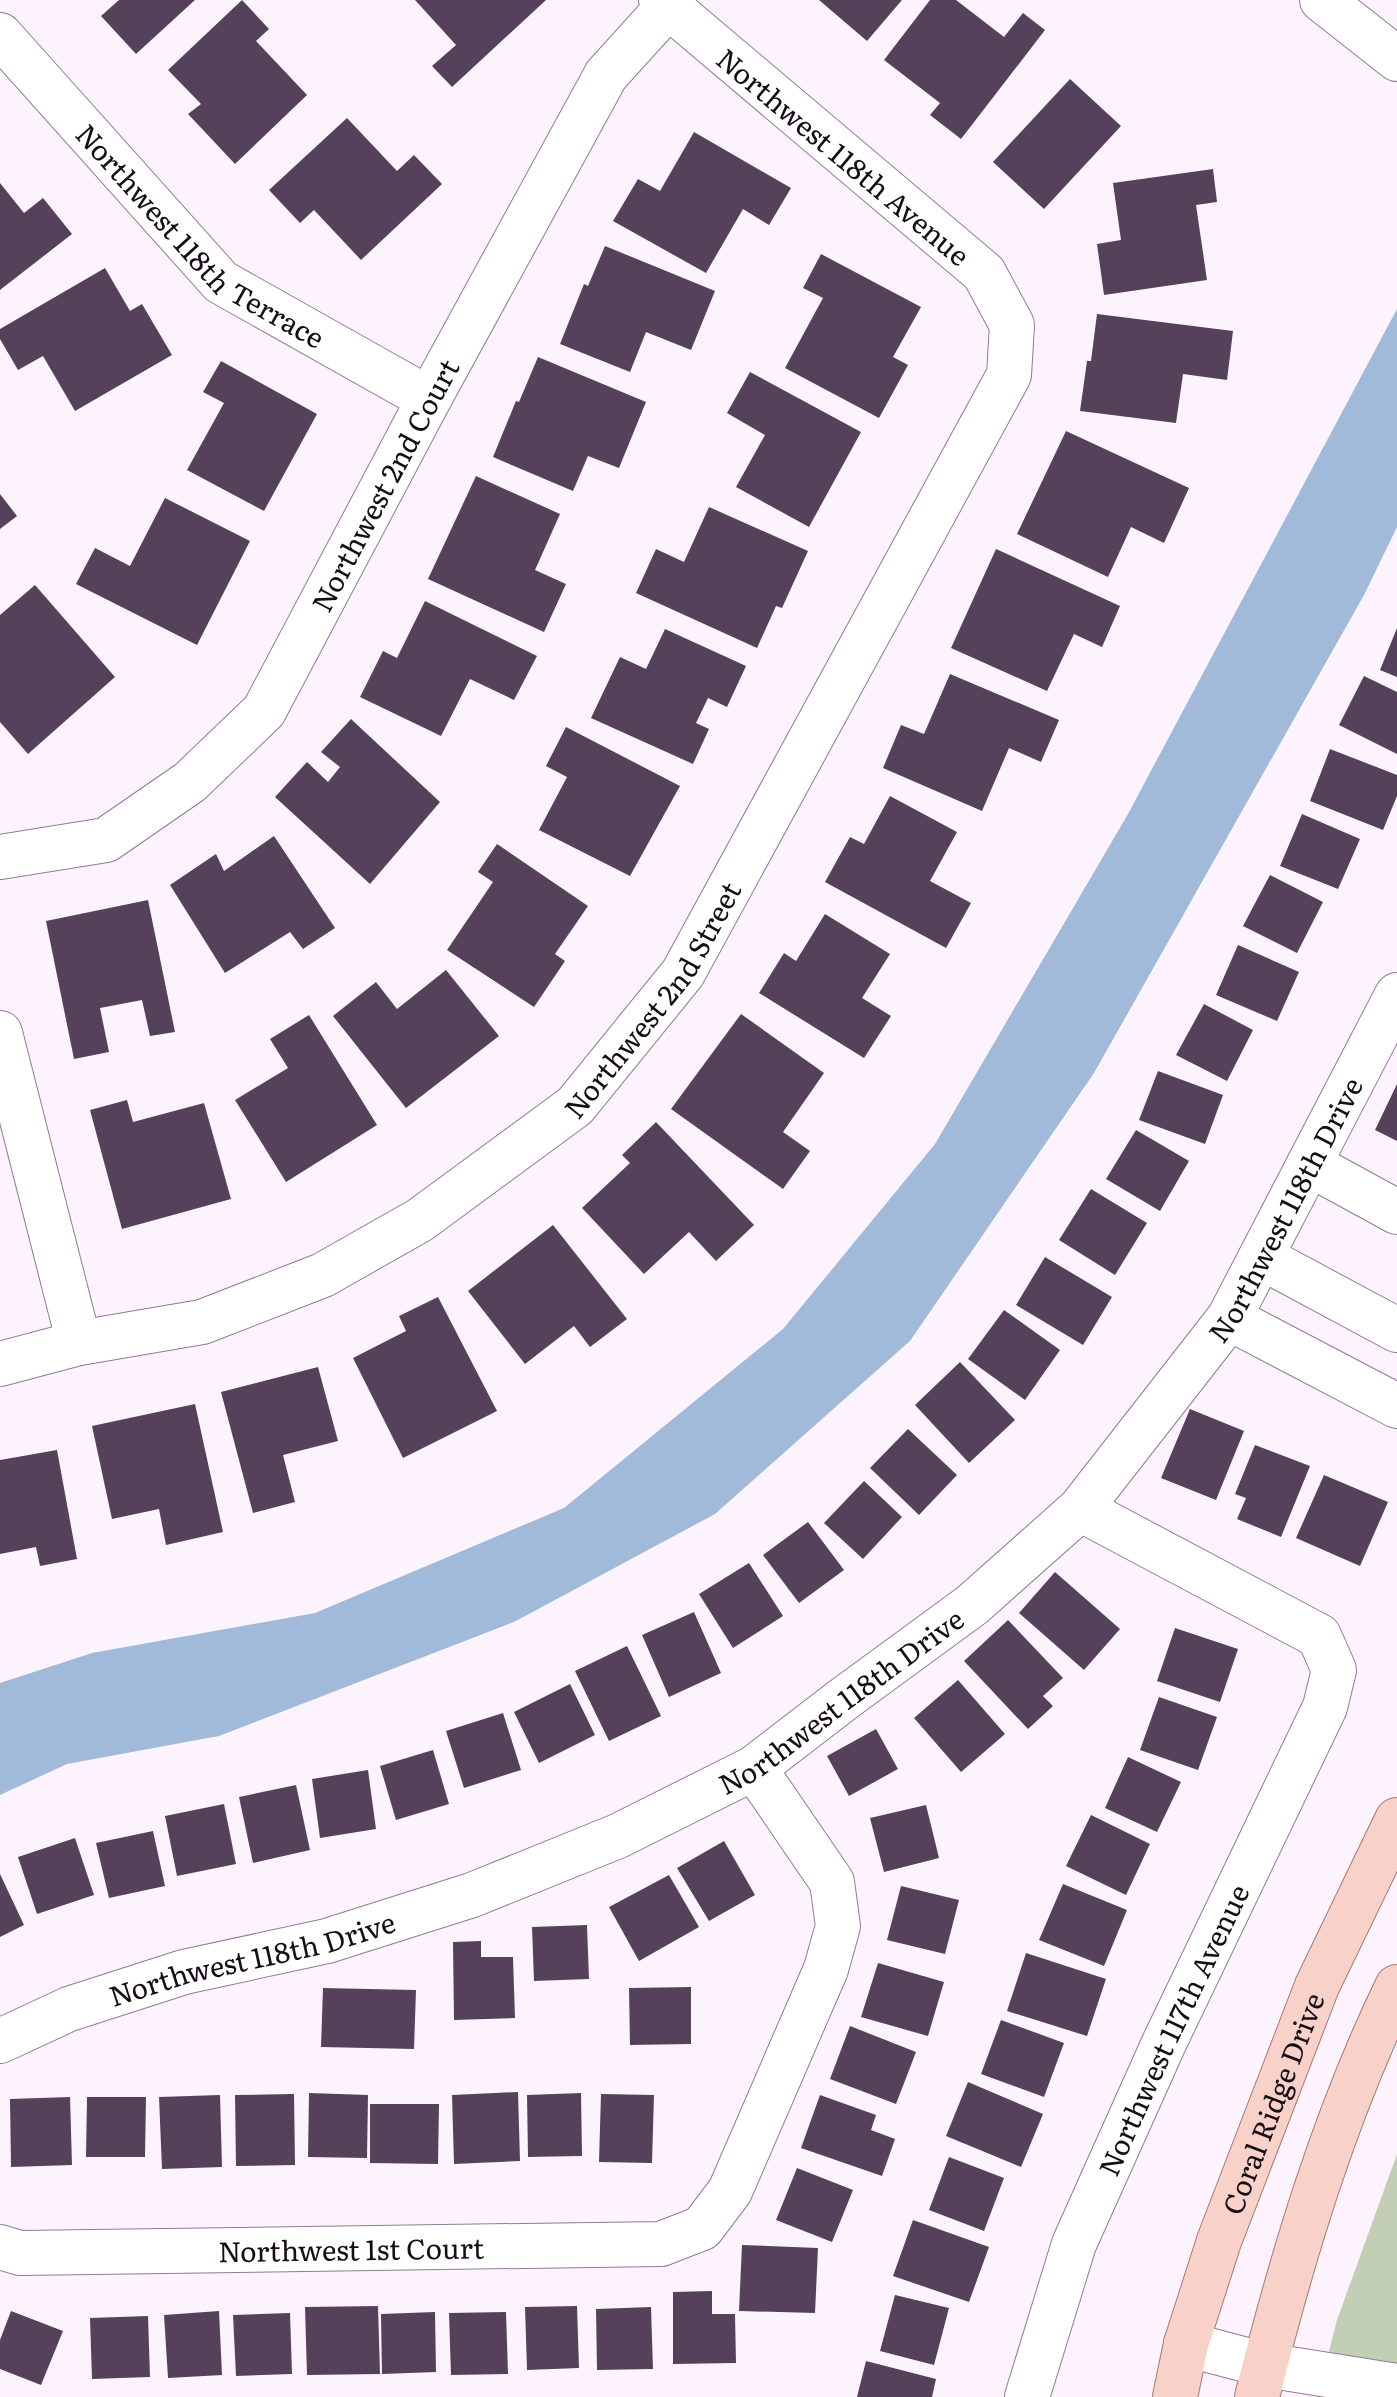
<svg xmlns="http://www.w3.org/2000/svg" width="1397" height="2397" viewBox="0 0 1397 2397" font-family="Literata,serif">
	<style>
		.green { fill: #c2cfb4 }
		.water { fill: #a1bada }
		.building { fill: #55425a }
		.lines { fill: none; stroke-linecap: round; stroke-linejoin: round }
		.minor-casing { stroke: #907b94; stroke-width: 46 }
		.major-casing { stroke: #a67972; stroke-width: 46 }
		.minor { stroke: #fff; stroke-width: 44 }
		.major { stroke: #f8d1c8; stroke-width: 44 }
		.labels { text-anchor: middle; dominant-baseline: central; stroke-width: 8; stroke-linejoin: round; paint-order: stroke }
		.street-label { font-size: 28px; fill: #160e17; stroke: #fff }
	</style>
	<rect width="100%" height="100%" fill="#fdf3ff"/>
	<path class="green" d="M 1397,2154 L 1397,2397 L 1317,2397 L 1337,2320 Z"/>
	<path class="water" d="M 1397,309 L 1397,527 L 1364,595 L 1094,1073 L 910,1341 L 715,1514 L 514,1622 L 219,1736 L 67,1764 L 0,1795 L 0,1683 L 92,1653 L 315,1613 L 564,1508 L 783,1329 L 935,1144 L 1128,814 Z"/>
	<path class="building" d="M 119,0 L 195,0 L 136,54 L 101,16 Z
		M 242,0 L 269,29 L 256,41 L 307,95 L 235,164 L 188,114 L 201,104 L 168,70 Z
		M 415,0 L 546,0 L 452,87 L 432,66 L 456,45 Z
		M 819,0 L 902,0 L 867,41 Z
		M 930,0 L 956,0 L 1004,37 L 1023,13 L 1045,30 L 961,139 L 930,115 L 940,103 L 884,60 Z
		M 1070,79 L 1121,126 L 1044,209 L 993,162 Z
		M 347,118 L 397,171 L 414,155 L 442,184 L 361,260 L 314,210 L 300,223 L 269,190 Z
		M 694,132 L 791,188 L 769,225 L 743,209 L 706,273 L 613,221 L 638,179 L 660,191 Z
		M 1213,169 L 1217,202 L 1196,205 L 1207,280 L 1104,295 L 1097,244 L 1121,240 L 1113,183 Z
		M 0,183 L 24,213 L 43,198 L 72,234 L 0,290 Z
		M 605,246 L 715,291 L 691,350 L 646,332 L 630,372 L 560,344 L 584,284 L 588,286 Z
		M 821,254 L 921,307 L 893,357 L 908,365 L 879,418 L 785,368 L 823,298 L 803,288 Z
		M 105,268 L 130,311 L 142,304 L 172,355 L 75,411 L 43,356 L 18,370 L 0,339 L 0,329 Z
		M 1097,314 L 1233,331 L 1227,380 L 1183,374 L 1176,423 L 1080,411 L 1087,361 L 1091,361 Z
		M 538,357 L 646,402 L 619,468 L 588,456 L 573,491 L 493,457 L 516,401 L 519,402 Z
		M 221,361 L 317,414 L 264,511 L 187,470 L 224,403 L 203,392 Z
		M 750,372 L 861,432 L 809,527 L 736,487 L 765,435 L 727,413 Z
		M 1066,431 L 1189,488 L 1164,543 L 1131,527 L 1108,577 L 1017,534 Z
		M 476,476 L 560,514 L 535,570 L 566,584 L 544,632 L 428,579 Z
		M 0,494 L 17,516 L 0,529 Z
		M 165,498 L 250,541 L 197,645 L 76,584 L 95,548 L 130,566 Z
		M 709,507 L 808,551 L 782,608 L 776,606 L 757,648 L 636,593 L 656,549 L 684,562 Z
		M 996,549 L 1120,606 L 1102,647 L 1074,634 L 1047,691 L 951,648 Z
		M 35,585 L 115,677 L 28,754 L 0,722 L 0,615 Z
		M 425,601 L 537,656 L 514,700 L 470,679 L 441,736 L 360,697 L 383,651 L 397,658 Z
		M 1397,628 L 1397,677 L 1380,670 Z
		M 665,629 L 746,666 L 727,707 L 708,698 L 696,723 L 709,729 L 693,764 L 591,718 L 620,657 L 646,669 Z
		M 950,674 L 1059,720 L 1041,762 L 1009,748 L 982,811 L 883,768 L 901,725 L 924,734 Z
		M 1364,676 L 1397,692 L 1397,754 L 1339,725 Z
		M 351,719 L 440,802 L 370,884 L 275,797 L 307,762 L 328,782 L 340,767 L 321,752 Z
		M 566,727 L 680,786 L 630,876 L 539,830 L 567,777 L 546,766 Z
		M 1330,749 L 1397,775 L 1397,796 L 1383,830 L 1310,801 Z
		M 890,796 L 957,832 L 930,881 L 971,903 L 946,948 L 825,882 L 850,837 L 864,844 Z
		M 1302,814 L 1360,839 L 1338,889 L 1280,866 Z
		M 274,836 L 335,928 L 303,949 L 290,932 L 225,973 L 170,885 L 216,854 L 224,871 Z
		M 497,844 L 588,906 L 555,954 L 565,961 L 534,1007 L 447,950 L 493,882 L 478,872 Z
		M 1270,875 L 1323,902 L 1297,953 L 1243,926 Z
		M 148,900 L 175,1032 L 150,1036 L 142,1000 L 100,1008 L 109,1052 L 74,1059 L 46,921 Z
		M 825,914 L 890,954 L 862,998 L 891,1016 L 864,1058 L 759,993 L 784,953 L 796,961 Z
		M 1238,945 L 1299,972 L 1277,1021 L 1216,995 Z
		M 446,970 L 499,1036 L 406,1108 L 333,1016 L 376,982 L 397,1009 Z
		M 1204,1004 L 1253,1030 L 1227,1081 L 1176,1055 Z
		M 741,1014 L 824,1073 L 783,1132 L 810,1151 L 783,1189 L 671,1109 Z
		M 309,1015 L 377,1125 L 286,1182 L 235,1100 L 288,1068 L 270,1039 Z
		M 1158,1071 L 1223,1095 L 1205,1144 L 1139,1120 Z
		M 1397,1084 L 1397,1141 L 1375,1130 Z
		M 127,1100 L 133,1122 L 204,1103 L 231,1199 L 122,1229 L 90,1110 Z
		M 656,1122 L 754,1225 L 716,1261 L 689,1232 L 644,1274 L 582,1208 L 630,1163 L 622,1155 Z
		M 1136,1130 L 1189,1161 L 1160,1211 L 1106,1179 Z
		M 1091,1189 L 1147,1223 L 1115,1275 L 1059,1240 Z
		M 553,1225 L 627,1319 L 590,1347 L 574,1326 L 525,1364 L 468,1291 Z
		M 1045,1257 L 1112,1297 L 1083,1345 L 1016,1305 Z
		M 438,1297 L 497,1411 L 403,1458 L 353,1358 L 406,1331 L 399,1316 Z
		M 1004,1310 L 1060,1350 L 1025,1400 L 968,1359 Z
		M 960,1362 L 1015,1420 L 969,1463 L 915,1405 Z
		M 318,1367 L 338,1441 L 283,1455 L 295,1502 L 253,1513 L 221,1392 Z
		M 195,1404 L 223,1532 L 166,1545 L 159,1509 L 112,1519 L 92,1426 Z
		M 1190,1409 L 1244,1431 L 1216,1500 L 1161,1478 Z
		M 908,1429 L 957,1475 L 919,1515 L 870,1468 Z
		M 1255,1445 L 1310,1466 L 1281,1537 L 1237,1519 L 1246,1498 L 1235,1494 Z
		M 57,1450 L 77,1559 L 40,1566 L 36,1547 L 0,1554 L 0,1460 Z
		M 1324,1475 L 1388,1502 L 1360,1566 L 1296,1538 Z
		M 864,1481 L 902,1517 L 863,1559 L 824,1523 Z
		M 808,1522 L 844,1570 L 799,1603 L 763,1555 Z
		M 749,1563 L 783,1616 L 733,1648 L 699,1594 Z
		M 1055,1572 L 1120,1629 L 1084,1670 L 1019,1613 Z
		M 694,1612 L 721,1673 L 669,1697 L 642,1635 Z
		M 1008,1620 L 1063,1678 L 1043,1696 L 1053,1706 L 1028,1729 L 964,1661 Z
		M 1175,1628 L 1238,1649 L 1220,1702 L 1157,1681 Z
		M 627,1646 L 661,1716 L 609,1741 L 575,1671 Z
		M 958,1680 L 1005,1734 L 961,1772 L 914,1718 Z
		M 570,1684 L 595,1735 L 539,1763 L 514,1712 Z
		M 1159,1697 L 1217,1717 L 1198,1770 L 1140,1750 Z
		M 503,1713 L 521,1770 L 464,1788 L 446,1731 Z
		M 876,1729 L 898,1769 L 849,1796 L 827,1756 Z
		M 433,1750 L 449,1804 L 396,1820 L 380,1766 Z
		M 1128,1757 L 1181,1782 L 1157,1832 L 1105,1808 Z
		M 368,1770 L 376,1829 L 320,1838 L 312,1779 Z
		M 296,1785 L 310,1850 L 253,1863 L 239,1797 Z
		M 224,1804 L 236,1864 L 177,1876 L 165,1816 Z
		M 926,1805 L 939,1858 L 884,1872 L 870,1818 Z
		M 1091,1815 L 1150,1844 L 1126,1895 L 1066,1866 Z
		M 153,1831 L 165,1886 L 109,1898 L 96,1843 Z
		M 75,1838 L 94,1895 L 37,1914 L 18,1857 Z
		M 724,1841 L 755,1895 L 709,1921 L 677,1868 Z
		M 0,1874 L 24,1925 L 0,1937 Z
		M 669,1875 L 699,1927 L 639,1961 L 609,1907 Z
		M 1063,1884 L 1127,1910 L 1104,1966 L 1039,1940 Z
		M 901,1886 L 959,1900 L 945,1954 L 887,1940 Z
		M 587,1925 L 589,1979 L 534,1981 L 532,1927 Z
		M 481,1941 L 481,1957 L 513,1957 L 515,2018 L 454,2020 L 453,1942 Z
		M 1026,1953 L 1106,1979 L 1087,2036 L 1007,2011 Z
		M 878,1963 L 944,1982 L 928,2036 L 861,2017 Z
		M 691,1987 L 691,2044 L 630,2045 L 629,1988 Z
		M 323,1988 L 416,1990 L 414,2049 L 321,2047 Z
		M 1001,2020 L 1064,2043 L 1044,2097 L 981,2074 Z
		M 850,2026 L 916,2052 L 896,2104 L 830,2079 Z
		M 968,2082 L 1043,2114 L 1021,2167 L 946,2136 Z
		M 518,2092 L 520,2161 L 454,2164 L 452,2095 Z
		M 309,2093 L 368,2095 L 367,2158 L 308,2157 Z
		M 581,2093 L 582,2156 L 528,2157 L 527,2095 Z
		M 294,2094 L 295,2165 L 236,2166 L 235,2095 Z
		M 601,2094 L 654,2095 L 652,2163 L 599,2162 Z
		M 220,2095 L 222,2167 L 162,2169 L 159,2097 Z
		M 820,2095 L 876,2115 L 871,2130 L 895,2139 L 882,2176 L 801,2148 Z
		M 70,2097 L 72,2165 L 11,2167 L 10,2099 Z
		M 87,2097 L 146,2097 L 145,2157 L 86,2157 Z
		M 370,2104 L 439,2104 L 438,2164 L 370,2163 Z
		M 949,2157 L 1004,2178 L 984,2231 L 929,2210 Z
		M 797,2168 L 853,2190 L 832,2242 L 776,2220 Z
		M 913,2220 L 989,2247 L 969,2302 L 893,2276 Z
		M 742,2245 L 818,2248 L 815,2313 L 739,2311 Z
		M 712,2291 L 712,2314 L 735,2314 L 736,2363 L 673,2364 L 673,2292 Z
		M 895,2295 L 949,2308 L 934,2365 L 880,2351 Z
		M 378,2306 L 380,2374 L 307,2375 L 305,2307 Z
		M 577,2306 L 579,2368 L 527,2370 L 525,2307 Z
		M 651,2307 L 653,2369 L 597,2370 L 596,2309 Z
		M 11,2311 L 63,2331 L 41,2385 L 0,2369 L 0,2340 Z
		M 219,2311 L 222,2375 L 168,2378 L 164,2315 Z
		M 435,2312 L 436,2372 L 382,2374 L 381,2314 Z
		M 506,2312 L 508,2374 L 451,2375 L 449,2313 Z
		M 290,2313 L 292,2374 L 236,2376 L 233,2315 Z
		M 148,2316 L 150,2377 L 92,2379 L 90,2318 Z
		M 866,2361 L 936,2379 L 932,2397 L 857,2397 Z"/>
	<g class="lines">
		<defs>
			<g id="minor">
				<path d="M 1322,0 L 1397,59"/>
				<path id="s1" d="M 0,35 L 221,282 L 429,399"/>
				<path id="s2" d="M 0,857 L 106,840 L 190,782 L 264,711 L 429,399 L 606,75 L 674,0"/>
				<path d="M 0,1033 L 79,1343"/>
				<path d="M 1309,1164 L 1397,1212"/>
				<path d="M 1261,1257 L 1397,1330"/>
				<path d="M 1229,1318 L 1397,1406"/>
				<path id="s3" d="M 0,1364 L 79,1343 L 202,1322 L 323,1275 L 420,1220 L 575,1106 L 683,973 L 1009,375 L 1012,325 L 984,273 L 661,0"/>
				<path id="s4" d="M 0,2041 L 69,2009 L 184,1972 L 327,1941 L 472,1895 L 618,1836 L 754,1768 L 845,1698 L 972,1605 L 1080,1509 L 1229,1318 L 1397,995"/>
				<path id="s5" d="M 0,2247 L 20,2253 L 661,2244 L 702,2228 L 730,2191 L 826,1969 L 838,1926 L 832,1882 L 754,1768"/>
				<path d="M 1186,2344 L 1265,2365 L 1397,2386"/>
				<path id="s6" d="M 1027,2397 L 1074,2244 L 1164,2043 L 1325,1707 L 1334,1670 L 1319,1636 L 1080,1509"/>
			</g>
			<g id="major">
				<path id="s7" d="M 1175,2397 L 1186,2344 L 1219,2241 L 1317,1986 L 1397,1820"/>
				<path d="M 1257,2397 C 1292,2257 1334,2117 1397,1987"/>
			</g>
		</defs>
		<use href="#minor" class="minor-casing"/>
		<use href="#major" class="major-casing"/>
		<use href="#minor" class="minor"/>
		<use href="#major" class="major"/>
	</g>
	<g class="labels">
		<g class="street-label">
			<text transform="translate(844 156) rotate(40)">Northwest 118th Avenue</text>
			<text stroke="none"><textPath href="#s1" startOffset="286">Northwest 118th Terrace</textPath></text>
			<text stroke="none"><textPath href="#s2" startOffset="568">Northwest 2nd Court</textPath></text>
			<text stroke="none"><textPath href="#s3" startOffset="772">Northwest 2nd Street</textPath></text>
			<text stroke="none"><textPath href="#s4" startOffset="1586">Northwest 118th Drive</textPath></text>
			<text stroke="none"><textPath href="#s4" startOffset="914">Northwest 118th Drive</textPath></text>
			<text stroke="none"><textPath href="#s4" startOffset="266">Northwest 118th Drive</textPath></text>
			<text stroke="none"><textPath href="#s6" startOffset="396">Northwest 117th Avenue</textPath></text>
			<text stroke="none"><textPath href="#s7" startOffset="310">Coral Ridge Drive</textPath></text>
			<text stroke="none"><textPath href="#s5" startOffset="352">Northwest 1st Court</textPath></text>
		</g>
	</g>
</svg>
